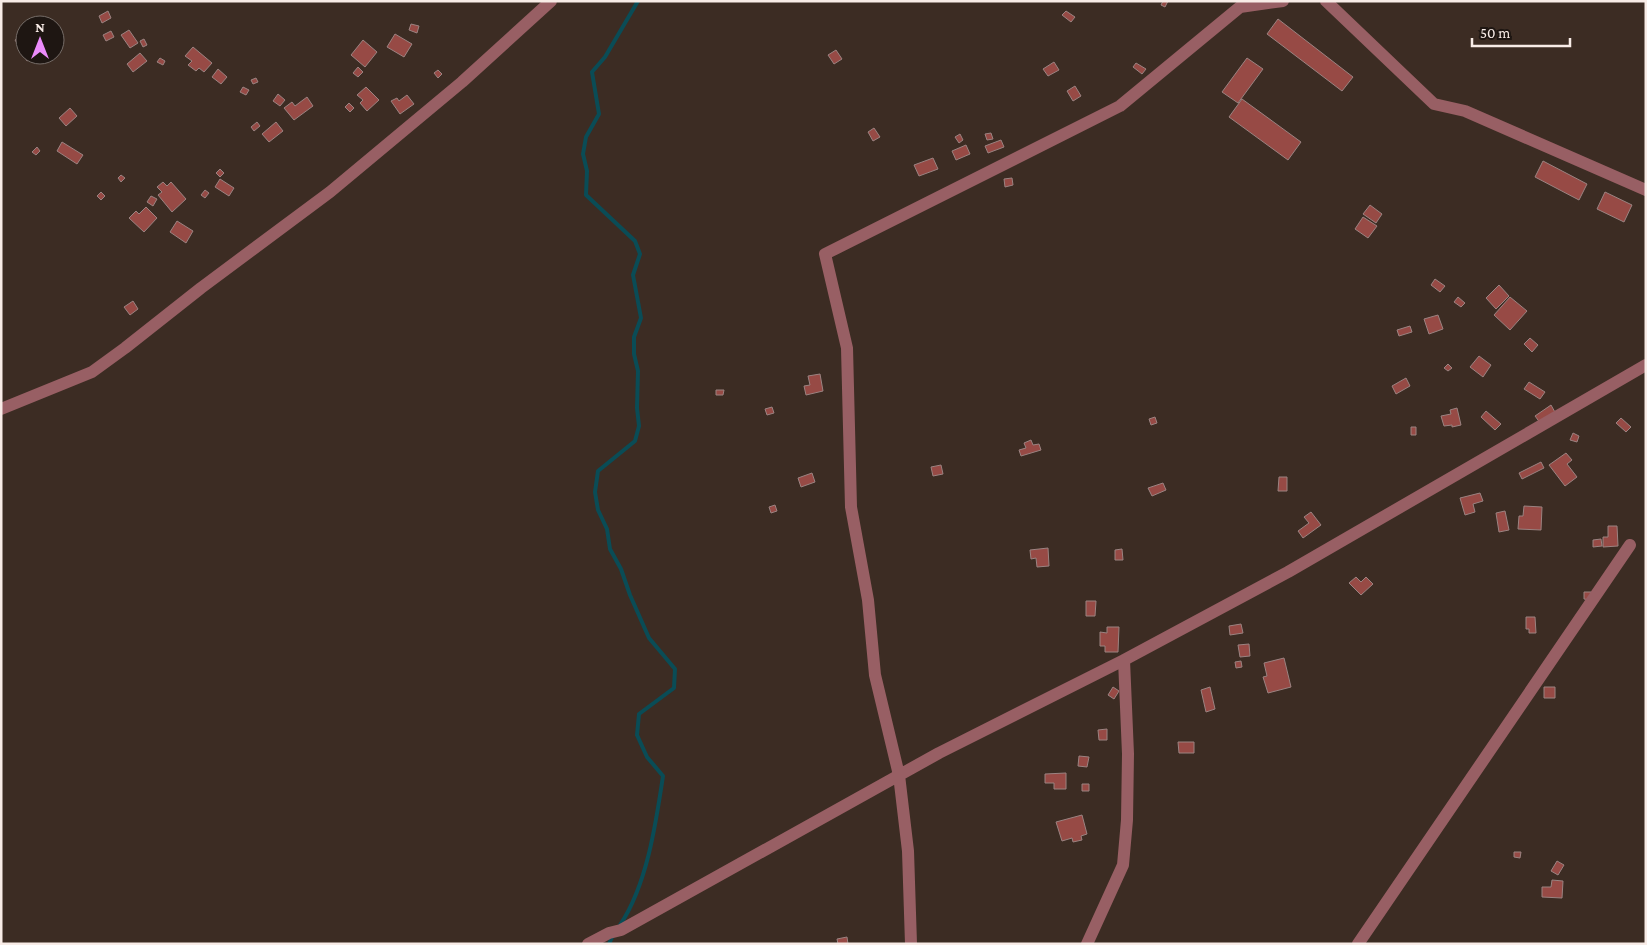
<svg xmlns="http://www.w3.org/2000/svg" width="1647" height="945" viewBox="0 0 1647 945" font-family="'Crimson Pro',serif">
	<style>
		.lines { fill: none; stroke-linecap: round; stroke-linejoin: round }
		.stream { stroke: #0a4c56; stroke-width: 4 }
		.building { fill: #974a45; stroke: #9b8381 }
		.street { stroke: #985f64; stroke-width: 12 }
	</style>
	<rect width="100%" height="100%" fill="#3c2c23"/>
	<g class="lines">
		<path class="stream" d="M 620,925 C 647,885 656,823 663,776 L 647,757 L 637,735 L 639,714 L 674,688 L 675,669 L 649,638 L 630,595 L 621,569 L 610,549 L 607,529 L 598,510 L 595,492 L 598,471 L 635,441 L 639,426 L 637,408 L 638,371 L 634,354 L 634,337 L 641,318 L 633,275 L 640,254 L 635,241 L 586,195 L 587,171 L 583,154 L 586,137 L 599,114 L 592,72 L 605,57 L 638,1
			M 609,944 L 613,935"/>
	</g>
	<path class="building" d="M 1163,1 L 1168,1 L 1165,7 L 1161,5 Z
		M 108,11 L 111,18 L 102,23 L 99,16 Z
		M 1066,11 L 1075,17 L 1071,22 L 1062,15 Z
		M 1278,19 L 1353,77 L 1342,91 L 1267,34 Z
		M 411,24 L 419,26 L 417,33 L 409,30 Z
		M 129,30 L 138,43 L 130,48 L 121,35 Z
		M 111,31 L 114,37 L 106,41 L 103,35 Z
		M 395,34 L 412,44 L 404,57 L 387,47 Z
		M 21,36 L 25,43 L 19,46 L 15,40 Z
		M 144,39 L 147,45 L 143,47 L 140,41 Z
		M 363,40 L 377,52 L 365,67 L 351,55 Z
		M 25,46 L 25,55 L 35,56 L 27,61 L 20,49 Z
		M 193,47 L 212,63 L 204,72 L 199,68 L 196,71 L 188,65 L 192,61 L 185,56 Z
		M 836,50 L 842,59 L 834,64 L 828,55 Z
		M 140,53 L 147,61 L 133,72 L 127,64 Z
		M 160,58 L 165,61 L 163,65 L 157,62 Z
		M 1247,58 L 1263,69 L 1238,103 L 1222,92 Z
		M 1054,62 L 1059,70 L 1048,76 L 1043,69 Z
		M 1136,63 L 1146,69 L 1142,74 L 1133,67 Z
		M 358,67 L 363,72 L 358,77 L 353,73 Z
		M 218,69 L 227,77 L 221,84 L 212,77 Z
		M 438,70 L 442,74 L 438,78 L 434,73 Z
		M 256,78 L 258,82 L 253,84 L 251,80 Z
		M 1075,86 L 1081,96 L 1073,101 L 1067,91 Z
		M 243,87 L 249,90 L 246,95 L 240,92 Z
		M 366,87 L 379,100 L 367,111 L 360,103 L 363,100 L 357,95 Z
		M 278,94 L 285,100 L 280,106 L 273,101 Z
		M 407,95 L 414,104 L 400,114 L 391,101 L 397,98 L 399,101 Z
		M 307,97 L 313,106 L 294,120 L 284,108 L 292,102 L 295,106 Z
		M 1242,99 L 1301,142 L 1288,160 L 1229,117 Z
		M 349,103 L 354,108 L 350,112 L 345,107 Z
		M 70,108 L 77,116 L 66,126 L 59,118 Z
		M 257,122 L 260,126 L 254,131 L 251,127 Z
		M 276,122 L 283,131 L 269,142 L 262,134 Z
		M 874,128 L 880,137 L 873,141 L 868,132 Z
		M 991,133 L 993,139 L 987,140 L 985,134 Z
		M 960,134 L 963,140 L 959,143 L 955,137 Z
		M 1001,140 L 1004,147 L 988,153 L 985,146 Z
		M 62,142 L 83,155 L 77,164 L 57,151 Z
		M 966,145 L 970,154 L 956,160 L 952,151 Z
		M 37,147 L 40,151 L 36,155 L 32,152 Z
		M 933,158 L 938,169 L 919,176 L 914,165 Z
		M 1543,161 L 1587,184 L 1579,200 L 1535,177 Z
		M 220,169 L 224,173 L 220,177 L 216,173 Z
		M 121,175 L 125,178 L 121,182 L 118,178 Z
		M 1012,178 L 1013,185 L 1005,187 L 1004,179 Z
		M 220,179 L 234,188 L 229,196 L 215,187 Z
		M 163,182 L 167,186 L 171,182 L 186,199 L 172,212 L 158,195 L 162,192 L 157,187 Z
		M 205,190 L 209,193 L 205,198 L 201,195 Z
		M 101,192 L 105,196 L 101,200 L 97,196 Z
		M 1605,192 L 1632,205 L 1624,222 L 1597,209 Z
		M 151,196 L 157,199 L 153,206 L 147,202 Z
		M 1370,205 L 1382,214 L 1376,223 L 1363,214 Z
		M 146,207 L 157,218 L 144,232 L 129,218 L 136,211 L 139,214 Z
		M 1363,217 L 1377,226 L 1368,238 L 1355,229 Z
		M 177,221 L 193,231 L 186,243 L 170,232 Z
		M 1435,279 L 1445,286 L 1440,292 L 1431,285 Z
		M 1499,285 L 1509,296 L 1496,309 L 1486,298 Z
		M 1458,297 L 1465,303 L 1461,307 L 1454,302 Z
		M 1510,297 L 1527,311 L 1510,330 L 1494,315 Z
		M 133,301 L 138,309 L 130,315 L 124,307 Z
		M 1438,315 L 1443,329 L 1429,334 L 1424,319 Z
		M 1410,326 L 1412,332 L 1399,336 L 1397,330 Z
		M 1530,338 L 1538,345 L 1532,352 L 1524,344 Z
		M 1479,356 L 1491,365 L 1483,377 L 1470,367 Z
		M 1448,364 L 1452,368 L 1448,371 L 1444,368 Z
		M 820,374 L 823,391 L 806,395 L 804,386 L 810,385 L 808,376 Z
		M 1406,378 L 1410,386 L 1396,394 L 1392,386 Z
		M 1529,382 L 1545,392 L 1540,399 L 1524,389 Z
		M 716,390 L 724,390 L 723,395 L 716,395 Z
		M 1551,405 L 1556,414 L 1541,424 L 1535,416 Z
		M 772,407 L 774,413 L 767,415 L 765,409 Z
		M 1457,408 L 1461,425 L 1452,427 L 1452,425 L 1444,426 L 1441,416 L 1451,414 L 1450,410 Z
		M 1486,411 L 1501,424 L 1495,430 L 1481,417 Z
		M 1155,417 L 1157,423 L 1151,425 L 1149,419 Z
		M 1621,418 L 1631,427 L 1626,432 L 1616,423 Z
		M 1411,427 L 1416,427 L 1416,435 L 1411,435 Z
		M 1573,433 L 1579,436 L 1577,442 L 1570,440 Z
		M 1031,440 L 1033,445 L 1039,444 L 1041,450 L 1021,456 L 1019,450 L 1026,448 L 1024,443 Z
		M 1566,453 L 1572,460 L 1567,464 L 1577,477 L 1565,486 L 1549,465 Z
		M 1541,462 L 1544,468 L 1522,479 L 1519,473 Z
		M 941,465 L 943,474 L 933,476 L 931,467 Z
		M 812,473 L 815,482 L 801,487 L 798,478 Z
		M 1279,477 L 1287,477 L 1287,491 L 1278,491 Z
		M 1163,483 L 1166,490 L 1152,496 L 1148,488 Z
		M 1480,493 L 1483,501 L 1473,504 L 1475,512 L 1465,515 L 1460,498 Z
		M 775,505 L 777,511 L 771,513 L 769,507 Z
		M 1524,506 L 1542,507 L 1541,530 L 1518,529 L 1519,516 L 1523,516 Z
		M 1505,511 L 1509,530 L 1499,532 L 1496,513 Z
		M 1311,512 L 1321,525 L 1303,538 L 1298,531 L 1309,523 L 1304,517 Z
		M 1608,526 L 1617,526 L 1618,546 L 1603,547 L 1603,537 L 1608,537 Z
		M 1601,539 L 1602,546 L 1593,547 L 1593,540 Z
		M 1048,548 L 1049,566 L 1037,567 L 1036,558 L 1031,559 L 1030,550 Z
		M 1122,549 L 1123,560 L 1115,560 L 1115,550 Z
		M 1356,577 L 1361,582 L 1366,577 L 1373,584 L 1361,595 L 1349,583 Z
		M 1584,592 L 1591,592 L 1590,600 L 1584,599 Z
		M 1086,601 L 1096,601 L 1095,616 L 1086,616 Z
		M 1526,617 L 1535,617 L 1536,633 L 1529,633 L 1529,629 L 1526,629 Z
		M 1241,624 L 1243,633 L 1230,635 L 1229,626 Z
		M 1107,627 L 1119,627 L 1118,652 L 1105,652 L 1105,646 L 1100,646 L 1100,632 L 1107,633 Z
		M 1249,644 L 1250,656 L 1240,657 L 1238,645 Z
		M 1284,658 L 1291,687 L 1268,693 L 1263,677 L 1267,676 L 1264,663 Z
		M 1241,661 L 1242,667 L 1236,668 L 1235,662 Z
		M 1113,687 L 1119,691 L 1114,699 L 1108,695 Z
		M 1210,687 L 1215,709 L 1206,712 L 1201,690 Z
		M 1544,687 L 1555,687 L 1555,698 L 1544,698 Z
		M 1107,729 L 1107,740 L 1099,740 L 1098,730 Z
		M 1178,742 L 1194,742 L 1194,753 L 1179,753 Z
		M 1079,756 L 1089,757 L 1087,767 L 1078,766 Z
		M 1066,773 L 1066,789 L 1054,789 L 1054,783 L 1045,783 L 1045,774 Z
		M 1082,784 L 1089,784 L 1089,791 L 1082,791 Z
		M 1082,815 L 1087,834 L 1081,836 L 1082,840 L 1073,842 L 1072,838 L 1062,841 L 1056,822 Z
		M 1514,852 L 1521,852 L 1520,858 L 1514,857 Z
		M 1557,861 L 1564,865 L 1558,875 L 1551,871 Z
		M 1552,880 L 1563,881 L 1562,898 L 1542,897 L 1542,887 L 1551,887 Z
		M 847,937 L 848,944 L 838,944 L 837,939 Z"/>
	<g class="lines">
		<path class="street" d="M 1326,1 L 1434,104 L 1465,111 L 1646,190
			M 1,409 L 92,372 L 125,348 L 201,288 L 330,192 L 462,82 L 551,1
			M 588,944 L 609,933 L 621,930 L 939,753 L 1124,660 L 1288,572 L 1646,365
			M 911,944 L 908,851 L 899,775 L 875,675 L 868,600 L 851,507 L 847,348 L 825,254 L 1120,106 L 1240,7 L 1283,1
			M 1087,944 L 1123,865 L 1127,820 L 1128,754 L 1124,660
			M 1358,944 L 1630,545"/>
	</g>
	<rect width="1647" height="945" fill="none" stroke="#f8ece7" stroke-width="5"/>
	<g transform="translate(40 40)"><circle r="24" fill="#1e1612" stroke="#756c67"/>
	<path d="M0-4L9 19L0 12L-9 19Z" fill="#ec8cfb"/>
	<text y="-8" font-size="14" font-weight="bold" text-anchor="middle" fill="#f8ece7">N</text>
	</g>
	<path d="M1472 38v8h98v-8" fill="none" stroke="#f8ece7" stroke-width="2.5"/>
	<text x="1480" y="38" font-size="15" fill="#f8ece7" stroke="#1e1612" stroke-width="4" paint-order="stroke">50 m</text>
</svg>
